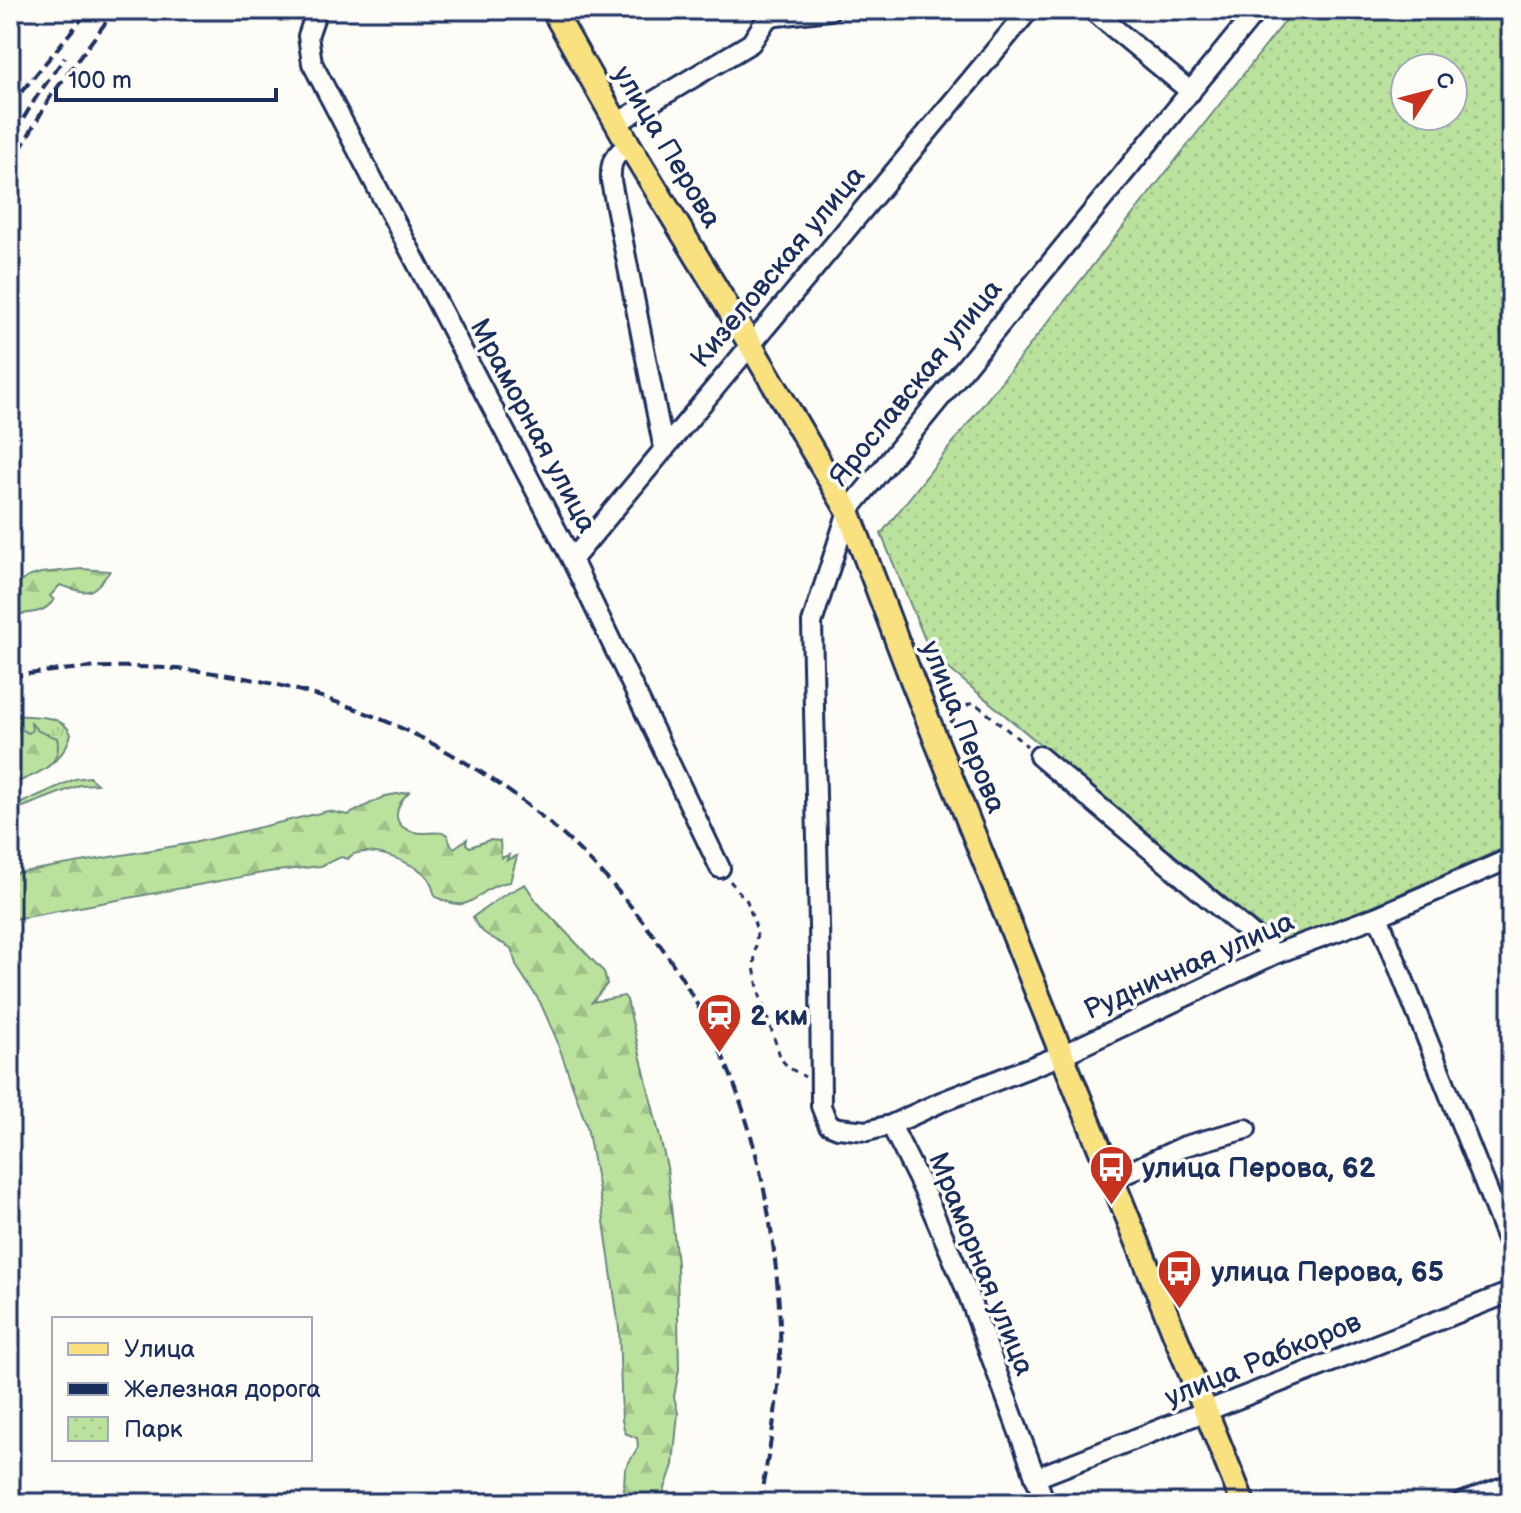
<svg xmlns="http://www.w3.org/2000/svg" width="1521" height="1513" viewBox="0 0 1521 1513" font-family="'Balsamiq Sans',sans-serif">
	<style>
		.grass { fill: url(#grass-tufts); stroke: #6b887e; stroke-width: 2 }
		.forest { fill: url(#forest-firs); stroke: #6b887e; stroke-width: 2 }
		.park { fill: url(#park-dots); stroke: #6b887e; stroke-width: 2; fill-rule: evenodd }
		.lines { fill: none; stroke-linecap: round; stroke-linejoin: round }
		.minor-casing { stroke: #1b2f5e; stroke-width: 24 }
		.major-casing { stroke: #1b2f5e; stroke-width: 28 }
		.path { stroke: #1b2f5e; stroke-width: 3; stroke-dasharray: 6 6; stroke-linecap: butt }
		.minor { stroke: #fdfcf7; stroke-width: 18 }
		.major { stroke: #fae180; stroke-width: 22 }
		.rail { stroke: #1b2f5e; stroke-width: 4; stroke-dasharray: 12 6; stroke-linecap: butt }
		.labels { text-anchor: middle; dominant-baseline: central; stroke-width: 7; stroke-linejoin: round; paint-order: stroke }
		.street-label { font-size: 28px; fill: #1b2f5e; stroke: #fdfcf7 }
		.poi-label { font-size: 28px; font-weight: bold; fill: #1b2f5e; stroke: #fdfcf7; text-anchor: start }
	</style>
	<defs>
		<pattern id="grass-tufts" width="24" height="20" patternUnits="userSpaceOnUse" patternTransform="scale(2)"><rect width="24" height="20" fill="#bbe29d"/><path d="M3 7l-1-3M5 7V3M7 7l1-3M15 17l-1-3M17 17v-4M19 17l1-3" fill="none" stroke="#a0c28a"/></pattern>
		<pattern id="forest-firs" width="22" height="20" patternUnits="userSpaceOnUse" patternTransform="scale(2)"><rect width="22" height="20" fill="#bbe29d"/><path d="M5 1l3.5 6h-7zM16 11l3.5 6h-7z" fill="#a0c28a"/></pattern>
		<pattern id="park-dots" width="8" height="8" patternUnits="userSpaceOnUse" patternTransform="scale(2)"><rect width="8" height="8" fill="#bbe29d"/><path d="M2 2h.1M6 6h.1" fill="none" stroke="#a0c28a" stroke-width="1.8" stroke-linecap="round"/></pattern>
	</defs>
	<rect width="100%" height="100%" fill="#fdfcf7"/>
	<filter id="ink" filterUnits="userSpaceOnUse"><feTurbulence type="fractalNoise" baseFrequency=".0125" numOctaves="2"/><feDisplacementMap in="SourceGraphic" scale="16" xChannelSelector="R" yChannelSelector="G"/><feConvolveMatrix kernelMatrix="1 2 1 2 8 2 1 2 1" color-interpolation-filters="sRGB"/></filter>
	<g filter="url(#ink)">
		<path class="grass" d="M 10,715 C 30,717 63,713 71,734 C 63,764 37,774 10,785 Z
			M 89,777 L 97,784 L 80,785 L 10,812 L 10,802 L 17,805 L 75,779 Z"/>
		<path class="forest" d="M 82,569 L 110,571 C 91,597 88,594 60,585 L 50,596 L 54,600 C 41,616 29,612 10,615 L 10,589 L 28,577 L 41,573 Z
			M 31,723 L 38,731 L 57,738 C 64,768 33,775 10,785 L 10,728 L 16,726 L 28,733 L 32,731 Z
			M 409,792 C 395,806 389,825 414,832 C 425,835 436,830 447,834 L 450,843 L 454,848 L 467,839 L 466,844 L 470,847 L 489,840 L 500,841 L 501,858 L 509,855 L 507,860 L 517,856 L 510,882 C 472,887 478,918 436,897 C 433,892 432,884 429,879 C 418,862 358,841 348,859 L 341,857 L 321,866 L 268,872 L 10,920 L 10,874 L 193,843 L 328,811 L 348,815 L 385,796 Z
			M 525,884 L 537,902 L 604,972 L 607,984 L 592,1002 L 624,996 L 627,1000 L 667,1167 L 677,1264 L 679,1369 L 674,1397 L 678,1413 L 673,1465 L 660,1503 L 623,1503 L 625,1469 L 638,1447 L 637,1438 L 625,1433 L 622,1420 L 619,1328 L 602,1207 L 587,1127 L 556,1038 L 540,1002 L 517,967 L 511,948 C 496,939 479,935 473,917 L 504,895 Z"/>
		<path class="park" d="M 1294,10 L 1511,10 L 1511,845 L 1283,945 L 931,654 L 881,534 ZM 1405,68 L 1453,68 L 1453,116 L 1405,116 Z"/>
		<g class="lines">
			<defs>
				<path id="minor" d="M 317,10 L 308,36 L 312,63 L 572,560 L 720,868
					M 1092,10 L 1191,92
					M 1257,10 L 848,511 L 812,623 L 820,968 L 821,1106 L 828,1124 L 838,1128 L 867,1131 L 891,1125 L 941,1102 L 1062,1055 L 1275,954 L 1378,916 L 1511,858
					M 768,17 L 830,10
					M 617,123 L 751,43 L 768,17 L 770,10
					M 629,145 C 613,155 610,163 611,181 L 664,450
					M 572,560 L 1029,10
					M 1039,756 L 1275,954
					M 1378,916 L 1511,1249
					M 891,1125 L 925,1193 L 968,1294 L 1045,1503
					M 1112,1180 L 1185,1146 L 1246,1129
					M 1035,1478 L 1511,1292
					M 1461,1503 L 1511,1484"/>
				<path id="major" d="M 553,10 L 629,145 L 750,344 L 848,511 L 912,680 L 1062,1055 L 1243,1503"/>
			</defs>
			<use href="#minor" class="minor-casing"/>
			<use href="#major" class="major-casing"/>
			<path class="path" d="M 950,723 L 969,704 L 976,704 L 1027,746
				M 730,881 L 747,901 L 757,931 L 754,967 L 759,993 L 781,1059 L 788,1067 L 805,1077"/>
			<use href="#minor" class="minor"/>
			<use href="#major" class="major"/>
			<path class="rail" d="M 10,106 L 89,10
				M 14,134 L 37,96 L 65,57
				M 10,167 L 51,96 L 115,10
				M 10,677 C 302,625 594,776 718,1046 C 758,1132 776,1231 780,1325 C 782,1385 771,1445 759,1503"/>
		</g>
	</g>
	<defs>
		<symbol id="station-pin" viewBox="-11 -11 22 30"><path d="M0 17L-7.5 6A9.5 9.5 0 1 1 7.5 6Z" fill="#c8321e" stroke="#fdfcf7"/><path d="M-3-6H3Q5-6 5-4V2Q5 4 3 4L4.5 6H3L1.5 4h-3L-3 6H-4.5L-3 4Q-5 4-5 2V-4Q-5-6-3-6ZM-3.5-4v3h7v-3ZM-3.5 1v1.5H-2V1ZM2 1v1.5H3.5V1Z" fill="#fff"/></symbol>
		<symbol id="bus-pin" viewBox="-11 -11 22 30"><path d="M0 17L-7.5 6A9.5 9.5 0 1 1 7.5 6Z" fill="#c8321e" stroke="#fdfcf7"/><path d="M-5-6H5V4H4V6H2V4H-2V6H-4V4H-5ZM-3.5-4V0h7V-4ZM-3.5 1.2v1.5H-2V1.2ZM2 1.2v1.5H3.5V1.2Z" fill="#fff"/></symbol>
	</defs>
	<g fill-rule="evenodd">
		<use href="#station-pin" x="694" y="990" width="51" height="69"/>
		<use href="#bus-pin" x="1086" y="1142" width="51" height="69"/>
		<use href="#bus-pin" x="1154" y="1246" width="51" height="69"/>
	</g>
	<g class="labels">
		<g class="street-label">
			<text transform="translate(667 147) rotate(59)">улица Перова</text>
			<text transform="translate(778 267) rotate(-50)">Кизеловская улица</text>
			<text transform="translate(916 383) rotate(-51)">Ярославская улица</text>
			<text transform="translate(533 426) rotate(62)">Мраморная улица</text>
			<text transform="translate(963 727) rotate(68)">улица Перова</text>
			<text transform="translate(1189 966) rotate(-24)">Рудничная улица</text>
			<text transform="translate(981 1264) rotate(68)">Мраморная улица</text>
			<text transform="translate(1263 1360) rotate(-22)">улица Рабкоров</text>
		</g>
		<g class="poi-label">
			<text x="750" y="1016">2 км</text>
			<text x="1142" y="1168">улица Перова, 62</text>
			<text x="1211" y="1272">улица Перова, 65</text>
		</g>
	</g>
	<rect width="1521" height="1513" fill="none" stroke="#fdfcf7" stroke-width="40"/>
	<rect x="20" y="20" width="1481" height="1473" fill="none" stroke="#1b2f5e" stroke-width="3" filter="url(#ink)"/>
	<rect x="52" y="1317" width="260" height="144" fill="#fdfcf7" stroke="#a3aaba" stroke-width="2"/>
	<rect x="68" y="1343" width="40" height="12" fill="#fae180" stroke="#a3aaba" stroke-width="2"/>
	<text x="124" y="1357" font-size="24" fill="#1b2f5e">Улица</text>
	<rect x="68" y="1383" width="40" height="12" fill="#1b2f5e" stroke="#a3aaba" stroke-width="2"/>
	<text x="124" y="1397" font-size="24" fill="#1b2f5e">Железная дорога</text>
	<rect x="68" y="1417" width="40" height="24" fill="url(#park-dots)" stroke="#a3aaba" stroke-width="2"/>
	<text x="124" y="1437" font-size="24" fill="#1b2f5e">Парк</text>
	<g transform="translate(1429 92) rotate(54)"><circle r="38" fill="#fdfcf7" stroke="#a3aaba" stroke-width="2"/>
	<path d="M0-6L14 30L0 20L-14 30Z" fill="#c8321e"/>
	<text y="-12" font-size="22" font-weight="bold" text-anchor="middle" fill="#1b2f5e">С</text>
	</g>
	<path d="M56 88v12h220v-12" fill="none" stroke="#1b2f5e" stroke-width="4"/>
	<text x="68" y="88" font-size="24" fill="#1b2f5e" stroke="#fdfcf7" stroke-width="6" paint-order="stroke">100 m</text>
</svg>
